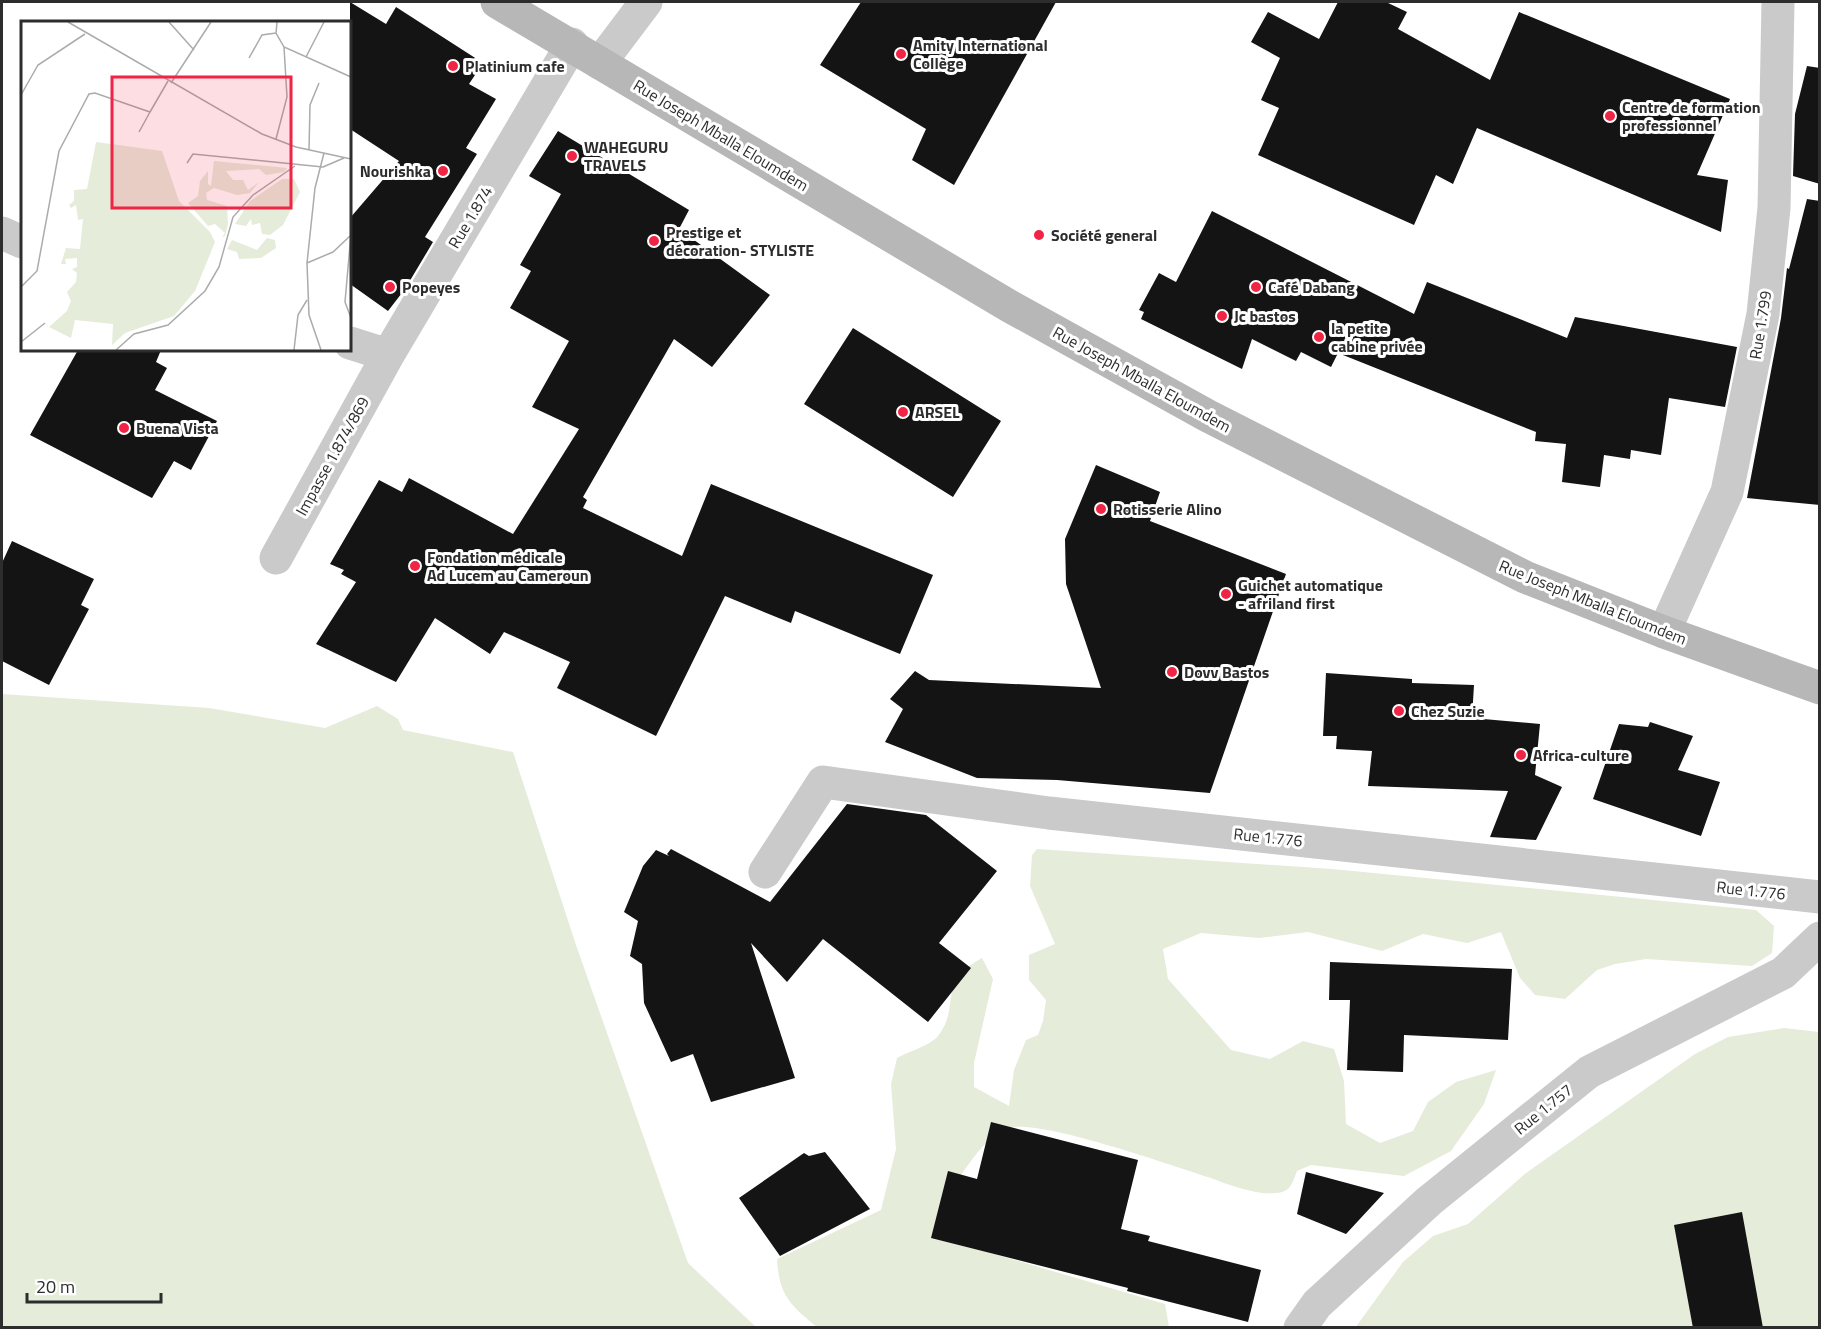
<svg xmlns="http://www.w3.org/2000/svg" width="1821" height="1329" viewBox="0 0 1821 1329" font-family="'Titillium Web',sans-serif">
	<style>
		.green { fill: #e5ecda }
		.building { fill: #141414 }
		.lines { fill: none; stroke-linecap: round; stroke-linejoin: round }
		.minor { stroke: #cacaca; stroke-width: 33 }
		.secondary { stroke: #b7b7b7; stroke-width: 33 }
		.poi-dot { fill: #f02445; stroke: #fff; stroke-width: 2 }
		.labels { text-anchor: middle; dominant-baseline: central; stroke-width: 6; stroke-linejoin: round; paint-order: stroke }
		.poi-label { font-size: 16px; font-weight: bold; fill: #2d2d2d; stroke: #fff; text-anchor: start }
		.street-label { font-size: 16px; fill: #2d2d2d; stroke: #fff }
		.inset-road { fill: none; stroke: #ababab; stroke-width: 1.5 }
		.view { fill: #f02445; fill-opacity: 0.15; stroke: #f02445; stroke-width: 3 }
		.inset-edge { fill: none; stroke: #2d2d2d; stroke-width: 3 }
	</style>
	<rect width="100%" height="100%" fill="#fff"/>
	<path class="green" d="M 2,694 L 209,708 L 325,728 L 377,706 L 398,719 L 403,730 L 513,752 L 576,945 L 688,1263 L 756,1327 L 2,1327 Z
		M 1037,849 L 1332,869 L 1756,910 L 1774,926 L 1772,953 L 1752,966 L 1646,959 L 1615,964 L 1597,970 L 1565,999 L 1535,995 L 1520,978 L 1501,932 L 1467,943 L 1423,934 L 1382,951 L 1308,932 L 1259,938 L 1201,933 L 1163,949 L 1168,979 L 1231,1050 L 1270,1059 L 1303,1041 L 1334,1049 L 1344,1081 L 1346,1124 L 1380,1143 L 1413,1131 L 1428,1102 L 1456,1082 L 1496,1070 L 1484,1104 L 1451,1151 L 1404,1176 L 1311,1165 L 1297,1171 C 1295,1176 1292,1185 1289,1188 C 1274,1202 1228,1185 1211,1178 C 1173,1166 1039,1118 1008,1128 C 982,1136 952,1188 940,1211 L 967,1246 L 1165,1304 L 1169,1327 L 817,1327 C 790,1305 779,1295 777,1259 L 881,1210 L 896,1149 L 891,1084 L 897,1058 C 908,1052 931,1045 938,1036 C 962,1005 935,983 982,958 L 993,979 L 974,1063 L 974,1087 L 1009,1106 L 1014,1070 L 1026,1040 L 1038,1035 L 1043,1021 L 1046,1000 L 1029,980 L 1029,955 L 1055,944 L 1030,886 L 1032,855 Z
		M 1784,1028 L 1819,1032 L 1819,1327 L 1355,1328 L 1403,1262 L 1433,1236 L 1468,1224 L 1526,1173 L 1695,1054 L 1728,1037 Z"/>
	<path class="building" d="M 350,2 L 386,24 L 396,7 L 483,63 L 469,84 L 496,99 L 466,148 L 477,154 L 425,237 L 433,242 L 405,289 L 388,311 L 350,284 L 350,218 L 399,161 L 350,129 Z
		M 861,2 L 1056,2 L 954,185 L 912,160 L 926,129 L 820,65 Z
		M 1338,2 L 1386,2 L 1407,12 L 1398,29 L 1490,80 L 1519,12 L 1730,99 L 1697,175 L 1728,180 L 1721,232 L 1477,128 L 1453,184 L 1436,175 L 1414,225 L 1258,155 L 1279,108 L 1261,100 L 1280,58 L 1251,42 L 1268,12 L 1319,39 Z
		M 1807,66 L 1820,68 L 1820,184 L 1793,176 L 1795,114 Z
		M 558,131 L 689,210 L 679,229 L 770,295 L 712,367 L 674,339 L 583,497 L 587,500 L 583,508 L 682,556 L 711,484 L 933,575 L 900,654 L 795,611 L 791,623 L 725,596 L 656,736 L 557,688 L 570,662 L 504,632 L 490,654 L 435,618 L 396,682 L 316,644 L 356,582 L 341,574 L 344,570 L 330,564 L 379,480 L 402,492 L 409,478 L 513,534 L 579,429 L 532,407 L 569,341 L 510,308 L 531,271 L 520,265 L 561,194 L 529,176 Z
		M 1807,199 L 1820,201 L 1820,505 L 1747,498 L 1781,318 L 1787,268 L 1789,269 Z
		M 1212,211 L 1414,314 L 1427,282 L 1567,338 L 1575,317 L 1737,347 L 1725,407 L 1669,398 L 1661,455 L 1631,450 L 1630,459 L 1604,455 L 1600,487 L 1562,482 L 1566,444 L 1535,441 L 1536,432 L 1338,353 L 1331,367 L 1301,352 L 1296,361 L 1252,339 L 1242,369 L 1141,319 L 1144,312 L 1139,310 L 1159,273 L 1176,282 Z
		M 853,328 L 1001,421 L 953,497 L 804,404 Z
		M 78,350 L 161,350 L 156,362 L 167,368 L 155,390 L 217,421 L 191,470 L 174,461 L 152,498 L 30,435 Z
		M 1096,465 L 1160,492 L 1150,521 L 1286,574 L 1210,793 L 1057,780 L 977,778 L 885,742 L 903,709 L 890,699 L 915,671 L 929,680 L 1101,688 L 1066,584 L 1065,539 Z
		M 12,541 L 94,579 L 81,605 L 89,609 L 49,685 L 2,661 L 2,563 Z
		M 1326,673 L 1412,679 L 1412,683 L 1474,685 L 1472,718 L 1540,724 L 1535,775 L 1562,787 L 1536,840 L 1490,837 L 1508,791 L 1368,786 L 1372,751 L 1336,749 L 1337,736 L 1323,736 Z
		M 1650,722 L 1693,736 L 1678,770 L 1720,782 L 1701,836 L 1593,799 L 1619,724 L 1648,727 Z
		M 847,804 L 926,815 L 997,871 L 939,943 L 971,968 L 928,1022 L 823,939 L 787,982 L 751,943 L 795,1078 L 711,1102 L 693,1054 L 671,1062 L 644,1003 L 642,964 L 630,956 L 638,921 L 624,912 L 643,866 L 656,850 L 669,856 L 667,854 L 671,849 L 770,902 Z
		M 1330,962 L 1512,969 L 1508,1040 L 1404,1035 L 1403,1072 L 1347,1070 L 1350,1000 L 1329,1000 Z
		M 991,1122 L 1138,1160 L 1121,1229 L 1150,1236 L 1148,1241 L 1261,1270 L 1248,1322 L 1127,1291 L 1128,1288 L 931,1238 L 948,1171 L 977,1179 Z
		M 825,1152 L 870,1209 L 780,1256 L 739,1198 L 804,1153 L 809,1156 Z
		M 1306,1172 L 1384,1193 L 1346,1234 L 1297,1214 Z
		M 1742,1212 L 1763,1328 L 1693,1328 L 1674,1225 Z"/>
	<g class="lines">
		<path class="minor" d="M 600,63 L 646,2
			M 2,233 L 22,242
			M 350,343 L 388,355 L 572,44
			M 276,558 L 388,355
			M 1664,632 L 1727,492 L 1763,314 L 1774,208 L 1778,2
			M 765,872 L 823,782 L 1049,813 L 1820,897
			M 1300,1328 L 1317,1304 L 1429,1201 L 1589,1072 L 1783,973 L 1820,938"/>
		<path class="secondary" d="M 497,2 L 1011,307 L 1208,416 L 1525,577 L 1664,632 L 1820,688"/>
	</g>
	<g class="poi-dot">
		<circle cx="901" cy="54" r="6"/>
		<circle cx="453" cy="66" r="6"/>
		<circle cx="1610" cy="116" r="6"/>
		<circle cx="572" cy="156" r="6"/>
		<circle cx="443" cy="171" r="6"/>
		<circle cx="1039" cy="235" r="6"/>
		<circle cx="654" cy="241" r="6"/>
		<circle cx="390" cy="287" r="6"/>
		<circle cx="1256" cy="287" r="6"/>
		<circle cx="1222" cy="316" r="6"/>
		<circle cx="1319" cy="337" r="6"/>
		<circle cx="903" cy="412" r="6"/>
		<circle cx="124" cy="428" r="6"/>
		<circle cx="1101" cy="509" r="6"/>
		<circle cx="415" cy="566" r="6"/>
		<circle cx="1226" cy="594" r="6"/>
		<circle cx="1172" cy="672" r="6"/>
		<circle cx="1399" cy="711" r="6"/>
		<circle cx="1521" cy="755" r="6"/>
	</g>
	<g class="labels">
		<g class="poi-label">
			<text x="913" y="45">Amity International<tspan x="913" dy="18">Collège</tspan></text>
			<text x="465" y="66">Platinium cafe</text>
			<text x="1622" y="107">Centre de formation<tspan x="1622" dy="18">professionnel</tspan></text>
			<text x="584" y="147">WAHEGURU<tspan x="584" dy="18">TRAVELS</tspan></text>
			<text x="431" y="171" text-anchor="end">Nourishka</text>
			<text x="666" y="232">Prestige et<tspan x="666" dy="18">décoration- STYLISTE</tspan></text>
			<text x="1051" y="235">Société general</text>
			<text x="402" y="287">Popeyes</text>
			<text x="1268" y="287">Café Dabang</text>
			<text x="1234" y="316">Jc bastos</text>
			<text x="1331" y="328">la petite<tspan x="1331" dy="18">cabine privée</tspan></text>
			<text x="915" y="412">ARSEL</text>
			<text x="136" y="428">Buena Vista</text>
			<text x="1113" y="509">Rotisserie Alino</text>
			<text x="427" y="557">Fondation médicale<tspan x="427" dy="18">Ad Lucem au Cameroun</tspan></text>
			<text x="1238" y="585">Guichet automatique<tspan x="1238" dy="18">- afriland first</tspan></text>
			<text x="1184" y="672">Dovv Bastos</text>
			<text x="1411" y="711">Chez Suzie</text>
			<text x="1533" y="755">Africa-culture</text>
		</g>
		<g class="street-label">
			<text transform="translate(721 135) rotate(31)">Rue Joseph Mballa Eloumdem</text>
			<text transform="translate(470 217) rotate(-59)">Rue 1.874</text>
			<text transform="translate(1760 325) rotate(-81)">Rue 1.799</text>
			<text transform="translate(1142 379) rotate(29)">Rue Joseph Mballa Eloumdem</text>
			<text transform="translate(332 456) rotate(-61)">Impasse 1.874/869</text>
			<text transform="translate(1593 602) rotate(22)">Rue Joseph Mballa Eloumdem</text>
			<text transform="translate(1268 837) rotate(6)">Rue 1.776</text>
			<text transform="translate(1751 890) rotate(6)">Rue 1.776</text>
			<text transform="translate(1543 1109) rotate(-39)">Rue 1.757</text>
		</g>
	</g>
	<g transform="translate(21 21)">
		<rect width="330" height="330" fill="#fff"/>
		<path d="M 75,121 L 141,130 L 158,180 L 189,211 L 194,221 L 174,270 L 153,295 L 104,312 L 91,324 L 92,303 L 54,299 L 50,317 L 28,306 L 46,290 L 50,280 L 46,271 L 55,261 L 56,252 L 51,248 L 56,246 L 56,237 L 44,238 L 45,243 L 40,243 L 45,227 L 59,228 L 62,198 L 57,199 L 55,184 L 50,187 L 48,184 L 53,180 L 53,169 L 66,168 ZM 193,140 L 266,147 L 263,151 L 245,154 L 238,148 L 205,150 L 212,159 L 222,159 L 227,169 L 238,161 L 229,172 L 216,174 L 193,167 L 185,172 L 186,179 L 206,185 L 207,203 L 204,215 L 201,216 L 204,212 L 194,203 L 187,205 L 167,182 L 177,175 L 179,160 L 187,150 L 187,163 L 190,165 ZM 261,158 L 273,158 L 279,171 L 262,204 L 249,214 L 241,213 L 239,202 L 231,204 L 230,198 L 225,205 L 214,203 L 229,180 ZM 246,217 L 254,219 L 255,227 L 240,237 L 218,238 L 216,231 L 206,228 L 211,219 L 236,229 Z" fill="#e5ecda"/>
		<path class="inset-road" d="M 47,1 L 241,113 L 275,126 L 330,138M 148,1 L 173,29M 256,1 L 255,12 L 263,26 L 330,56M 285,36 L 303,1M 228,37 L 241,14 L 255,12M 150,62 L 190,1M 0,74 L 17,44 L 64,13M 118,111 L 129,91M 255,118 L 266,76 L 263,26M 288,129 L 289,84 L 298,62M 166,142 L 172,133 L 302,146M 302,146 L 323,137M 330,213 L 324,281 L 330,297M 286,242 L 312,231 L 329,215M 0,266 L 16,250 L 38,130 L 68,73 L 74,72 L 129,91 L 147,60M 0,321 L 24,302M 95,329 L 113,313 L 147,304 L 184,270 L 198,246 L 212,196 L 232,174 L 274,145M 273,329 L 277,294 L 286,279M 300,329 L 288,294 L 286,242 L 294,167 L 303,132"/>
		<path class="view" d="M 91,56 L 270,56 L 270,187 L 91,187 Z"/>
		<rect width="330" height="330" class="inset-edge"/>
	</g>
	<rect width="1821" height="1329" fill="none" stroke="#2d2d2d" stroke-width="6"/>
	<path d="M27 1293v9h134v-9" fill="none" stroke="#2d2d2d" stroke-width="3"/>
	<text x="36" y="1293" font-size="18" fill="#2d2d2d" stroke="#ffffff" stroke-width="4.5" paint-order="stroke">20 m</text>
</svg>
